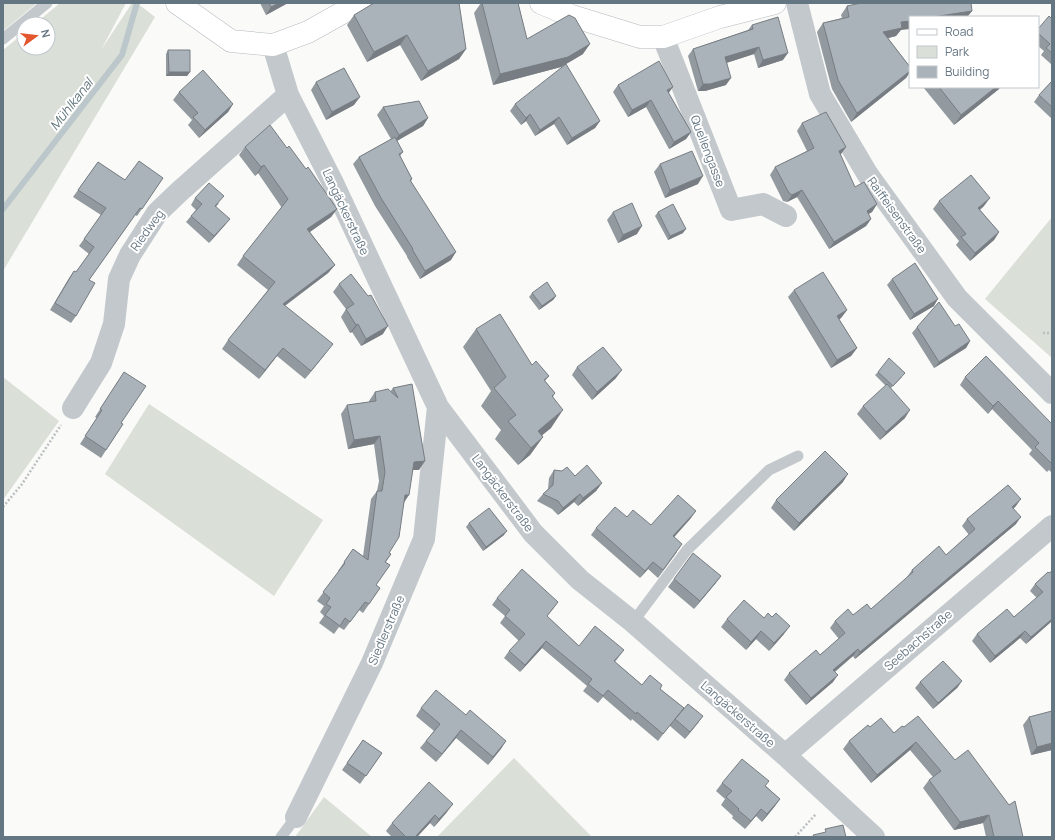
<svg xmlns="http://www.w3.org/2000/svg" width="1055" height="840" viewBox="0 0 1055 840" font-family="Manrope,sans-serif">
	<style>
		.green { fill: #dadfd7 }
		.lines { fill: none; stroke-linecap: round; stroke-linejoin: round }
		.stream { stroke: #bbc7cb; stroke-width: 6 }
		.secondary-casing { stroke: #b3babf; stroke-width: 23 }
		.path { stroke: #bbbfc2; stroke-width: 2.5; stroke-dasharray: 2 2; stroke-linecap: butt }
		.lane { stroke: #c3c8cc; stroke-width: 11 }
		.street { stroke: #c3c8cc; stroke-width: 22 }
		.secondary { stroke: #fff; stroke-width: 22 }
		.wall { fill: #929a9f }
		.shaded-wall { fill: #777d82 }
		.building { fill: #aab3b9; stroke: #777d82 }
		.labels { text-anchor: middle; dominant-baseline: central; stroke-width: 4; stroke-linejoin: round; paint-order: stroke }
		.street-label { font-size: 12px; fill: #657683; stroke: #fff }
		.water-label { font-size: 13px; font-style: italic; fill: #60757c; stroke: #fff }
	</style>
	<rect width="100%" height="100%" fill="#fafaf8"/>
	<path class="green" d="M 3,3 L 37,3 L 3,31 Z
		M 60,3 L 126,3 L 101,50 L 132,3 L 137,3 L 155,17 L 3,271 L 3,50 L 24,33 L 24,48 L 48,48 L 48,24 L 35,24 Z
		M 1052,217 L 1052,358 L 985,299 Z
		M 3,377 L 59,421 L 3,500 Z
		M 149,404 L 323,520 L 274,596 L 105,474 Z
		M 514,758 L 592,837 L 437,837 Z
		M 324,797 L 372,837 L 295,837 Z"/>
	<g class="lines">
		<path class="stream" d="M 3,209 L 122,55 L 137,3"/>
		<defs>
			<path id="secondary" d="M 177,3 L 231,41 L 273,45 L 308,32 L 360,3
				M 541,3 L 572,16 L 640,37 L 663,37 L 720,17 L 775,3"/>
		</defs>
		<use href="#secondary" class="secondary-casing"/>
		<path class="path" d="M 1043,333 L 1052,333
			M 3,507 L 22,484 L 61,425
			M 795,837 L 816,814"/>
		<path class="lane" d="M 3,39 L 47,3
			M 633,622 L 687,550 L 769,470 L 798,456
			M 281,837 L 296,817"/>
		<path class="street" d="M 797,3 L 820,94 L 868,175 L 957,298 L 1052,393
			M 663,37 L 731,210 L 763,204 L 786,216
			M 273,45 L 288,95 L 332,181 L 438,407 L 533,533 L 580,580 L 633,622 L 785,755 L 874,837
			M 73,408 L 101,363 L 114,324 L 119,279 L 130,255 L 157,213 L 179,192 L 288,95
			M 785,755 L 1052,526
			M 296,817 L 372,663 L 424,539 L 438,407"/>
		<use href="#secondary" class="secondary"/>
	</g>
	<path class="wall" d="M 260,3 L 288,3 L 266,15 Z
		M 481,3 L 518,3 L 527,39 L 583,54 L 561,67 L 493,85 L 474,13 Z
		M 847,6 L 972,11 L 967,17 L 910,17 L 896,36 L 888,38 L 910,67 L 910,72 L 906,78 L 851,122 L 832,89 L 817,32 L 823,23 L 842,18 L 841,15 Z
		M 354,15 L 466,49 L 459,59 L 421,81 L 400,45 L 367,62 L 347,25 Z
		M 1052,19 L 1052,65 L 1041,55 L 1044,51 L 1038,46 L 1038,29 Z
		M 752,25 L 783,60 L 758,68 L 754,54 L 726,63 L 726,85 L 705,91 L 698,91 L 688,56 L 693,49 L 748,30 Z
		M 168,50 L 190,72 L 187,76 L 166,76 L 166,54 Z
		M 1052,81 L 1052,119 L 1034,102 L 1039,95 Z
		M 316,82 L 354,105 L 326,120 L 311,90 Z
		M 618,85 L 669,94 L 691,132 L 686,139 L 669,149 L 646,107 L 628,117 L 613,92 Z
		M 923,87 L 1000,87 L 999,89 L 954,125 Z
		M 179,92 L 233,104 L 228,112 L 199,138 L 188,125 L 192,120 L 173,100 Z
		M 515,104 L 600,121 L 595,128 L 567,145 L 554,124 L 535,136 L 526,121 L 521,125 L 510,111 Z
		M 383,107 L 428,118 L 423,126 L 397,141 L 403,152 L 400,156 L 412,179 L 411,181 L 451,260 L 420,279 L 407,257 L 407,256 L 375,206 L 353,164 L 359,157 L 391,139 L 377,115 Z
		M 802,123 L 846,147 L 840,155 L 855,187 L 877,204 L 872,212 L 868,214 L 871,219 L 866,226 L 829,249 L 797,197 L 787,202 L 783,201 L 770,175 L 775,167 L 807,151 L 797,131 Z
		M 245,147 L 287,148 L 337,209 L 331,217 L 310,232 L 335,265 L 328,273 L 285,306 L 326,353 L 305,379 L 277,356 L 259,379 L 222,349 L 228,340 L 268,290 L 237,265 L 243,256 L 282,208 L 258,173 L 255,176 L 239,155 Z
		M 98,162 L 125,180 L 163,178 L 137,216 L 135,215 L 89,280 L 76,316 L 71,323 L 50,310 L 69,278 L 74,271 L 76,272 L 89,254 L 79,246 L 101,215 L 73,197 Z
		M 660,164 L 698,184 L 665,198 L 654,172 Z
		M 195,198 L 219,203 L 216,207 L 225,225 L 209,243 L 186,222 L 196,210 L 191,205 Z
		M 939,201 L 984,206 L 980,210 L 999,232 L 994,240 L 970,261 L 956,245 L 959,241 L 933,209 Z
		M 613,212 L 637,234 L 618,243 L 607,220 Z
		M 658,212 L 683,233 L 668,240 L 655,216 Z
		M 892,279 L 934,306 L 910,320 L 887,285 Z
		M 339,284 L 383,334 L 361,346 L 352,332 L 350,333 L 341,317 L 346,309 L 333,292 Z
		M 794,290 L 847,310 L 841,318 L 839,319 L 857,348 L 851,356 L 831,368 L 788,297 Z
		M 532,293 L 556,296 L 553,300 L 539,310 L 529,297 Z
		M 955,326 L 970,341 L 966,348 L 934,368 L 912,333 L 917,327 Z
		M 476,329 L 549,376 L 545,381 L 555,393 L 553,397 L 551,428 L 542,435 L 543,437 L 530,455 L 518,465 L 495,439 L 501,430 L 481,406 L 491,391 L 463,347 Z
		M 577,367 L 616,378 L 592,400 L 572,375 Z
		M 878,372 L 902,377 L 891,388 L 905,418 L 880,440 L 857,414 L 863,406 L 886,386 L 875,375 Z
		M 965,377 L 1052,424 L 1052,473 L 1049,470 L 1047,472 L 1029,454 L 1032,450 L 992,409 L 988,414 L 960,385 Z
		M 119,380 L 121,423 L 123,424 L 101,458 L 80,444 L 97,418 L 95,417 Z
		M 412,384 L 419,470 L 413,470 L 389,553 L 391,554 L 386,562 L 376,585 L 380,588 L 363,613 L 359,610 L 344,630 L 339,627 L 334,634 L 319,623 L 324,616 L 320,612 L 324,606 L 317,601 L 339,571 L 338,571 L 353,549 L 363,556 L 371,499 L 377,491 L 379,481 L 374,444 L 348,449 L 341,414 L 347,405 L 369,402 L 369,401 L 375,392 L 390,392 L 393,388 Z
		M 554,470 L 575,476 L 602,483 L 596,491 L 578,506 L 574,502 L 558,515 L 552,509 L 537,501 L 543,494 L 548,489 L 549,478 Z
		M 843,482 L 794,531 L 771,508 L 776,500 Z
		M 1016,506 L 1013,509 L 1016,524 L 855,659 L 853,656 L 835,672 L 833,682 L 806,705 L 784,680 L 789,673 L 820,655 L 839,639 L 830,628 L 835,621 L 871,609 L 907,578 L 907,577 L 912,570 L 946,555 L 969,535 L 962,526 L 967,519 Z
		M 691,518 L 674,537 L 677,552 L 658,578 L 648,569 L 640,578 L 591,535 L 596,528 L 651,525 Z
		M 469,523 L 504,535 L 483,551 L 466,527 Z
		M 1048,572 L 1052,621 L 1026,644 L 1020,638 L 990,663 L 972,641 L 977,634 L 1014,617 L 1037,598 L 1030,591 L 1035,584 Z
		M 721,576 L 715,584 L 694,609 L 668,587 L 674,579 Z
		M 497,598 L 558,602 L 553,609 L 547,616 L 579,646 L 624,650 L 615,662 L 642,685 L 660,689 L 684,708 L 703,716 L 685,739 L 670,726 L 670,725 L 658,741 L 632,719 L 631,721 L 603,697 L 598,703 L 583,691 L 587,686 L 542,648 L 520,672 L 504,658 L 509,651 L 519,641 L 500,623 L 505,616 L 492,605 Z
		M 764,618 L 784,634 L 769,651 L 756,639 L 746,650 L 721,627 L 727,619 Z
		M 962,681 L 957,688 L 933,709 L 915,688 L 920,682 Z
		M 421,708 L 466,715 L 506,741 L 488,765 L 456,738 L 436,762 L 420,748 L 434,731 L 416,716 Z
		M 1029,717 L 1052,750 L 1031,755 L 1023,725 Z
		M 902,726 L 955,760 L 1023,837 L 986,837 L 983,823 L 954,830 L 923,788 L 929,780 L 933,777 L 910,750 L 871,783 L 843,749 L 849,741 L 870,727 L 894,733 Z
		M 363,740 L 382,753 L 360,784 L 342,770 Z
		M 722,783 L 766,786 L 780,799 L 775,806 L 762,822 L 756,816 L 745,829 L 732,818 L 733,816 L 721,805 L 725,799 L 716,791 Z
		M 447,812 L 434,827 L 430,823 L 417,837 L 392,837 L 386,831 L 392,823 Z"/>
	<path class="shaded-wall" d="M 279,3 L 288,3 L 266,15 L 271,7 Z
		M 972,11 L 967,17 L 933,17 Z
		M 910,21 L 910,29 L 901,30 L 896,36 L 877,41 L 883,32 L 901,22 Z
		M 407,35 L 400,45 L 367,62 L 374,52 Z
		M 590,44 L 583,54 L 561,67 L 493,85 L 500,74 Z
		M 759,47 L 754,54 L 720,65 L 725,57 Z
		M 466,49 L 459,59 L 421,81 L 428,71 Z
		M 788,53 L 783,60 L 758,68 L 763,60 Z
		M 910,71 L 910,72 L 906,78 L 851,122 L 857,113 Z
		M 169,72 L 190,72 L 187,76 L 166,76 Z
		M 731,78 L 726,85 L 705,91 L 698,91 L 703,84 Z
		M 673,87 L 668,94 L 667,90 Z
		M 996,87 L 1000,87 L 999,89 L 954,125 L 961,115 Z
		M 360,97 L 354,105 L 326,120 L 332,112 Z
		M 651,100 L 646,107 L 628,117 L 632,110 Z
		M 233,104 L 228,112 L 199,138 L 205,130 Z
		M 530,114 L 526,121 L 521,125 L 526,118 Z
		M 559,117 L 554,124 L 535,136 L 540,130 Z
		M 428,118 L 423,126 L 393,143 L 399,135 Z
		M 600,121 L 595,128 L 567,145 L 572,138 Z
		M 691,132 L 686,139 L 669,149 L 674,142 Z
		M 846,147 L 841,154 L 834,158 L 839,151 Z
		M 264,165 L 258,173 L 255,176 L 261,167 Z
		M 703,176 L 698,184 L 665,198 L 670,190 Z
		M 802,190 L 797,197 L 787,202 L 792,195 Z
		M 990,198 L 984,206 L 972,216 L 978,208 Z
		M 877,204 L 872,212 L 862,218 L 867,211 Z
		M 337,209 L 331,217 L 301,238 L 307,229 Z
		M 230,219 L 225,225 L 209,243 L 214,236 Z
		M 871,219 L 866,226 L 829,249 L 834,242 Z
		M 642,226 L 637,234 L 618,243 L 623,235 Z
		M 686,229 L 683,233 L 668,240 L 670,236 Z
		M 999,232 L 994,240 L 970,261 L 975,253 Z
		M 456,252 L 451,260 L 420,279 L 425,271 Z
		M 335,265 L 328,273 L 276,312 L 283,304 Z
		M 556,296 L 553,300 L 539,310 L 542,306 Z
		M 938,299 L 934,306 L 910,320 L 914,314 Z
		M 847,310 L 841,318 L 832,324 L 837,316 Z
		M 358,324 L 352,332 L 350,333 L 356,325 Z
		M 388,326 L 383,334 L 361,346 L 366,339 Z
		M 970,341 L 966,348 L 934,368 L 939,362 Z
		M 333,344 L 326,353 L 305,379 L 311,371 Z
		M 283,348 L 277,356 L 259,379 L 265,370 Z
		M 857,348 L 851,356 L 831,368 L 837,360 Z
		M 622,370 L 616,378 L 592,400 L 597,392 Z
		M 998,401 L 992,409 L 988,414 L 993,406 Z
		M 563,410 L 551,428 L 529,446 L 538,431 Z
		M 910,410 L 905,418 L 880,440 L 886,432 Z
		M 380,436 L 374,444 L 348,449 L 354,440 Z
		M 543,437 L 530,455 L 518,465 L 531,448 Z
		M 425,461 L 419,470 L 408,470 L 414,462 Z
		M 848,474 L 843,482 L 794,531 L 799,523 Z
		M 602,483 L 596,491 L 578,506 L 583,498 Z
		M 580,494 L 574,502 L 558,515 L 563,508 Z
		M 405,495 L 409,495 L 403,504 Z
		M 1021,499 L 1016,506 L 1007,514 L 1012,507 Z
		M 696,511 L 691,518 L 668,544 L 673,536 Z
		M 1021,517 L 1016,524 L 855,659 L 860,652 Z
		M 507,531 L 504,535 L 483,551 L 486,547 Z
		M 653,562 L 648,569 L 640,578 L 645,571 Z
		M 721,576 L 715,584 L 694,609 L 700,601 Z
		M 1052,619 L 1052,621 L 1026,644 L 1031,637 Z
		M 790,626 L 784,634 L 769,651 L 774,643 Z
		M 761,631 L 756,639 L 746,650 L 751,642 Z
		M 1025,631 L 1020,638 L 990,663 L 995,656 Z
		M 546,641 L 542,648 L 520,672 L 525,665 Z
		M 858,649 L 853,656 L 828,677 L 833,670 Z
		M 838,675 L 833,682 L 806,705 L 811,698 Z
		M 962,681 L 957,688 L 933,709 L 938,703 Z
		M 703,716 L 698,723 L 685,739 L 690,732 Z
		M 461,730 L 456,738 L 436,762 L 442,754 Z
		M 506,741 L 501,749 L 488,765 L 493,757 Z
		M 916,742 L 910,750 L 871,783 L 877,775 Z
		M 1052,743 L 1052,750 L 1031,755 L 1037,747 Z
		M 780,799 L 775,806 L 762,822 L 767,814 Z
		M 453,804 L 447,812 L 434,827 L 439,819 Z
		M 761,809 L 756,816 L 745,829 L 751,821 Z
		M 435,815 L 430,823 L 417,837 L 415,837 Z
		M 989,815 L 983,823 L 954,830 L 960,822 Z"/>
	<path class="building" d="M 269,3 L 279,3 L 271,7 Z
		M 374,3 L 459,3 L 466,49 L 428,71 L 407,35 L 374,52 L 354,15 Z
		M 482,3 L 518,3 L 527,39 L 569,15 L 575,18 L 590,44 L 568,57 L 500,74 Z
		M 861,3 L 971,3 L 972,11 L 933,17 L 910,17 L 910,21 L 901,22 L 902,28 L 883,32 L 910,67 L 910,71 L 857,113 L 838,80 L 823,23 L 849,17 L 847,6 Z
		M 1049,16 L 1052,19 L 1052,53 L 1046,48 L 1050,44 L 1038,33 L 1038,29 Z
		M 778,17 L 788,53 L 763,60 L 759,47 L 725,57 L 731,78 L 710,84 L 703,84 L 693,49 L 753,29 L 752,25 Z
		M 168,50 L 190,50 L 190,72 L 169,72 Z
		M 659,61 L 673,87 L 667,90 L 691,132 L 674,142 L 651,100 L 632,110 L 618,85 Z
		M 566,64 L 600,121 L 572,138 L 559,117 L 540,130 L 530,114 L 526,118 L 515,104 Z
		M 344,68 L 360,97 L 332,112 L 316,82 Z
		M 203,70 L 233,104 L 205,130 L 193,117 L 198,113 L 179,92 Z
		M 1052,81 L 1052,107 L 1039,95 Z
		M 939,87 L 996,87 L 961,115 Z
		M 419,101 L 428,118 L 399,135 L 383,107 Z
		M 826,112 L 846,147 L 839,151 L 855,187 L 864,182 L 877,204 L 867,211 L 871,219 L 834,242 L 802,190 L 792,195 L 789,193 L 775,167 L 814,148 L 802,123 Z
		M 270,125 L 287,148 L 289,146 L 306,169 L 308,167 L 337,209 L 307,229 L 335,265 L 283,304 L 333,344 L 311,371 L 283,348 L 265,370 L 228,340 L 275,282 L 243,256 L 288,199 L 264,165 L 261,167 L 245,147 Z
		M 395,137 L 403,152 L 399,154 L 412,179 L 410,180 L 456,252 L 425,271 L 412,249 L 413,249 L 381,198 L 359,157 Z
		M 692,151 L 703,176 L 670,190 L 660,164 Z
		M 139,161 L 163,178 L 142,209 L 140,208 L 89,280 L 95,283 L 76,316 L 55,303 L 74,271 L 76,272 L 94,247 L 84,239 L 106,208 L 78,190 L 98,162 L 125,180 Z
		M 971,175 L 990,198 L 978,208 L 999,232 L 975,253 L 961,237 L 966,234 L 939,201 Z
		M 209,183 L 224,196 L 215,206 L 230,219 L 214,236 L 191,216 L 202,204 L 195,198 Z
		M 632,203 L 642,226 L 623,235 L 613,212 Z
		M 673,204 L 686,229 L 670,236 L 658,212 Z
		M 915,263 L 938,299 L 914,314 L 892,279 Z
		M 823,272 L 847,310 L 837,316 L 857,348 L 837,360 L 794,290 Z
		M 351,274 L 368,296 L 371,295 L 388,326 L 366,339 L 358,324 L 356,325 L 346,309 L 354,304 L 339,284 Z
		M 547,282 L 556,296 L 542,306 L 532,293 Z
		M 939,302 L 955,326 L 959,324 L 970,341 L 939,362 L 917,327 Z
		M 500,314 L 532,365 L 536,361 L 549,376 L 544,380 L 555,393 L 552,396 L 563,410 L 538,431 L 543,437 L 531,448 L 508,421 L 516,415 L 494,388 L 506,377 L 476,329 Z
		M 603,347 L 622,370 L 597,392 L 577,367 Z
		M 986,356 L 1052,424 L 1052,464 L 1035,447 L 1039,443 L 998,401 L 993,406 L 965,377 Z
		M 889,358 L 905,373 L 893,386 L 878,372 Z
		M 124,372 L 146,386 L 121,423 L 123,424 L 106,450 L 85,436 L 102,410 L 100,409 Z
		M 412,384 L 425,461 L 414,462 L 409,495 L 405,495 L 399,537 L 389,553 L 391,554 L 385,562 L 390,565 L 376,585 L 380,588 L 369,604 L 365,602 L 350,622 L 345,618 L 340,626 L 325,615 L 331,607 L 326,604 L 330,598 L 323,592 L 345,563 L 344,562 L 353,549 L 368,560 L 377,491 L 382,491 L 385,472 L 380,436 L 354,440 L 347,405 L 376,401 L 375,392 L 388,389 L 398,398 L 393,388 Z
		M 887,384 L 910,410 L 886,432 L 863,406 Z
		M 825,451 L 848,474 L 799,523 L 776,500 Z
		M 587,465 L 602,483 L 583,498 L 580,494 L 563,508 L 558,501 L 543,494 L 553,485 L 554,470 L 562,471 L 567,467 L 575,476 Z
		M 1008,485 L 1021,499 L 1012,507 L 1021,517 L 860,652 L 858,649 L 833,670 L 838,675 L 811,698 L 789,673 L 816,650 L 820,655 L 845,633 L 835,621 L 848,609 L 853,615 L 867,604 L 871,609 L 913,572 L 912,570 L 939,546 L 946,555 L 975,529 L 967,519 Z
		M 678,495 L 696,511 L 673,536 L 682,544 L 663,570 L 653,562 L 645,571 L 596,528 L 615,507 L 627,517 L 633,510 L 651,525 Z
		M 489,508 L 507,531 L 486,547 L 469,523 Z
		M 693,553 L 721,576 L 700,601 L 674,579 Z
		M 522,569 L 558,602 L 547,616 L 579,646 L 595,626 L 624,650 L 614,661 L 642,685 L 650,675 L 662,685 L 660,689 L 684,708 L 663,734 L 637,712 L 636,714 L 608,690 L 603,696 L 588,684 L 592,679 L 546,641 L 525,665 L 509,651 L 525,634 L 505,616 L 510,610 L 497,598 Z
		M 1052,571 L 1052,619 L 1031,637 L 1025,631 L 995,656 L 977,634 L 1007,609 L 1014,617 L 1043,592 L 1035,584 L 1048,572 L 1049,573 Z
		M 744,600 L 764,618 L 768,613 L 772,617 L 776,613 L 790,626 L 774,643 L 761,631 L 751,642 L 727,619 Z
		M 943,661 L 962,681 L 938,703 L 920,682 Z
		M 436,690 L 466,715 L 470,710 L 506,741 L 493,757 L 461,730 L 442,754 L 426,741 L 440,724 L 421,708 Z
		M 688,704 L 703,716 L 690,732 L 675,719 Z
		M 1052,711 L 1052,743 L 1037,747 L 1029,717 Z
		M 918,716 L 955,760 L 968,750 L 1009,805 L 1015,801 L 1023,837 L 994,837 L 989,815 L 960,822 L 929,780 L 941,771 L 916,742 L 877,775 L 849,741 L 868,725 L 870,727 L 881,718 L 894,733 L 902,726 L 904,727 Z
		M 363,740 L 382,753 L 366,776 L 347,763 Z
		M 742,759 L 769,781 L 765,786 L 780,799 L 767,814 L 761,809 L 751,821 L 738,810 L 739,809 L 726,797 L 732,791 L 722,783 Z
		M 429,782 L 453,804 L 439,819 L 435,815 L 415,837 L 406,837 L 392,823 Z
		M 843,825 L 846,837 L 814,837 L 813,835 L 826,832 L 825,829 Z"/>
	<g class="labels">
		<g class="street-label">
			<text transform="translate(708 151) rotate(69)">Quellengasse</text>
			<text transform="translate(346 212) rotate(65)">Langäckerstraße</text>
			<text transform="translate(897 215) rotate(54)">Raiffeisenstraße</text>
			<text transform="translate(147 230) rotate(-54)">Riedweg</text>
			<text transform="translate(503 493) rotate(53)">Langäckerstraße</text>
			<text transform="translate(386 630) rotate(-67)">Siedlerstraße</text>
			<text transform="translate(918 640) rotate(-41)">Seebachstraße</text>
			<text transform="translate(738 714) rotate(41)">Langäckerstraße</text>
		</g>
		<g class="water-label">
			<text transform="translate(71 104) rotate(-52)">Mühlkanal</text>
		</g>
	</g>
	<rect width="1055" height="840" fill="none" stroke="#657683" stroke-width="8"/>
	<rect x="909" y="16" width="130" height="72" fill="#ffffff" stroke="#c1c8cd"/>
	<rect x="917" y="29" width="20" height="6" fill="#ffffff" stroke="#c1c8cd"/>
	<text x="945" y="36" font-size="12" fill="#657683">Road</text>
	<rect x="917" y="46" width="20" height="12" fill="#dadfd7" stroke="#c1c8cd"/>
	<text x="945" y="56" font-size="12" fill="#657683">Park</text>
	<rect x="917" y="66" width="20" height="12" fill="#aab3b9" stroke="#c1c8cd"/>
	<text x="945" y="76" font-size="12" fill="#657683">Building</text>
	<g transform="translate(36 36) rotate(75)"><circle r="19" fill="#ffffff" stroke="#c1c8cd"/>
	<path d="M0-3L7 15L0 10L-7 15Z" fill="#e4572e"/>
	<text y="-6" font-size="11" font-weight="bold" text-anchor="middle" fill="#657683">N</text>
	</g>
</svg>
